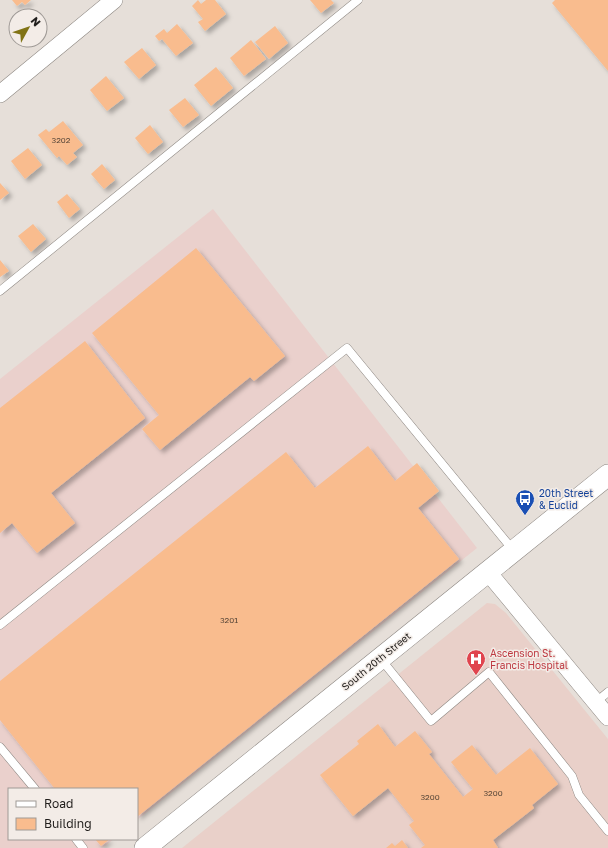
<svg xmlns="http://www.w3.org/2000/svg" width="608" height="848" viewBox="0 0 608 848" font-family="'Golos Text',sans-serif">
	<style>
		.industrial { fill: #ead0cc }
		.medical { fill: #e9d0c9 }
		.building { fill: #f9bc8e; filter: url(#shadow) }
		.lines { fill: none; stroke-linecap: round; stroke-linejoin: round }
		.service-casing { stroke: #8c8681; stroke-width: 9 }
		.minor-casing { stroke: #8c8681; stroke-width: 18 }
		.tertiary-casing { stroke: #8c8681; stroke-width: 22 }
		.service { stroke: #fff; stroke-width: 8 }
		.minor { stroke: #fff; stroke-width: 17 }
		.tertiary { stroke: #fff; stroke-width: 21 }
		.labels { text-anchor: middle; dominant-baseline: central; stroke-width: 3; stroke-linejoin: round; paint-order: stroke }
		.number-label { font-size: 8px; fill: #574638 }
		.transit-label { font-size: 10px; fill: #164399; stroke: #f3ece7; text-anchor: start }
		.health-label { font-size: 10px; fill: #be3a42; stroke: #f3ece7; text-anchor: start }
		.street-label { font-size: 10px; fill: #211e1c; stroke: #f3ece7 }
	</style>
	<defs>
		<filter id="shadow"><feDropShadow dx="3.5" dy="3.5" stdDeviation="2" flood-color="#0004"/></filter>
	</defs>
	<rect width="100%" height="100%" fill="#e6dfd9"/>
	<path class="industrial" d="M 213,209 L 477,548 L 137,820 L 137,789 L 9,789 L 9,839 L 114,839 L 102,848 L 0,848 L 0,379 Z"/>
	<path class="medical" d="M 487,603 L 495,604 L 506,613 L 608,739 L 608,848 L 182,848 Z"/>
	<path class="building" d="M 12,0 L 31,0 L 25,5 L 22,2 L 17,6 Z
		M 198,0 L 201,4 L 206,0 L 215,0 L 226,14 L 205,31 L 198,22 L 203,19 L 192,6 Z
		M 310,0 L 331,0 L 334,3 L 321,13 Z
		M 555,0 L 608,0 L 608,71 L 552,3 Z
		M 177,24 L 193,43 L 176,56 L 162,39 L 159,41 L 155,36 L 164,29 L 167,33 Z
		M 275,26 L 288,43 L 269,59 L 255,42 Z
		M 251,40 L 266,59 L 244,76 L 230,58 Z
		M 142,48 L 156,65 L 139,79 L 124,62 Z
		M 216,67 L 233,88 L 211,106 L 194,85 Z
		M 106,76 L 124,98 L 107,111 L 90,90 Z
		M 185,98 L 199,115 L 183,127 L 169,110 Z
		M 63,121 L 83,145 L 73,153 L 77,157 L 67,165 L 59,156 L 57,158 L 38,135 L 46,129 L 49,132 Z
		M 150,125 L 163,142 L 148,154 L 135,138 Z
		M 28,148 L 42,165 L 25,179 L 11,161 Z
		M 102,164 L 115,180 L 104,189 L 91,174 Z
		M 0,183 L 9,193 L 0,200 Z
		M 67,194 L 80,209 L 69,218 L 57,202 Z
		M 33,224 L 46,239 L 31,252 L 18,236 Z
		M 196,248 L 285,356 L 254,381 L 250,377 L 160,450 L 142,429 L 159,415 L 92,333 Z
		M 0,260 L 9,271 L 0,277 Z
		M 85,341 L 145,418 L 51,493 L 75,523 L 37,553 L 12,523 L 0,533 L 0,408 Z
		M 368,446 L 395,481 L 417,463 L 439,491 L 418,508 L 459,559 L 137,817 L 137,789 L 55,789 L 0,720 L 0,681 L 286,452 L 315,488 Z
		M 378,724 L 395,747 L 415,731 L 432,752 L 429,754 L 463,797 L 473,789 L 451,762 L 472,745 L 496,775 L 530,748 L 558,784 L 532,805 L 534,808 L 493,840 L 498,848 L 421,848 L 425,845 L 409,825 L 414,821 L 388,788 L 353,816 L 320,775 L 359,744 L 357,741 Z
		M 95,839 L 110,839 L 101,846 Z
		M 402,840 L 408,848 L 386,848 L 392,843 L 395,846 Z"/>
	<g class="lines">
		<defs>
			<path id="service" d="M 0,291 L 358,0
				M 0,625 L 347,348 L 513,550
				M 380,658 L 431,721 L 489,672 L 572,776 L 579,795 L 608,831
				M 596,702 L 608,692
				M 0,747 L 35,789
				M 76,839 L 83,848"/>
			<path id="minor" d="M 0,94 L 114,0
				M 487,571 L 608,717"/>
			<path id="tertiary" d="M 145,848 L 608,475"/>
		</defs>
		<use href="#service" class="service-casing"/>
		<use href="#minor" class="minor-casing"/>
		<use href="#tertiary" class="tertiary-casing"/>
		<use href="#service" class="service"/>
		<use href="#minor" class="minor"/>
		<use href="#tertiary" class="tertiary"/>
	</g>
	<defs>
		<symbol id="bus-pin" viewBox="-11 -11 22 30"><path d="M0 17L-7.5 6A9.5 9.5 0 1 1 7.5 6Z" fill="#1a4fb4" stroke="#f3ece7"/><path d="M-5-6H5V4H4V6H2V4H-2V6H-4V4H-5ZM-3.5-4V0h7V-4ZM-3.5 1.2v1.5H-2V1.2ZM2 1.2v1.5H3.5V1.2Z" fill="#fff"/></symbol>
		<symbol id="hospital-pin" viewBox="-11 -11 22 30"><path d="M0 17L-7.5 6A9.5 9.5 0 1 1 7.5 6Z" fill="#e0444e" stroke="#f3ece7"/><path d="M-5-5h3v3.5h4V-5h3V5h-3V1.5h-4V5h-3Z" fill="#fff"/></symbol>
	</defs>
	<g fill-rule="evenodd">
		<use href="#bus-pin" x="514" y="488" width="22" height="30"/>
		<use href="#hospital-pin" x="465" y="648" width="22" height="30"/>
	</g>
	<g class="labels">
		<g class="number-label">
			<text x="61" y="140">3202</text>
			<text x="229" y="620">3201</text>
			<text x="493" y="793">3200</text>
			<text x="430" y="797">3200</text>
		</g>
		<g class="transit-label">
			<text x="539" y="493">20th Street<tspan x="539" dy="12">&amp; Euclid</tspan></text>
		</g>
		<g class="health-label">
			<text x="490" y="653">Ascension St.<tspan x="490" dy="12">Francis Hospital</tspan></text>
		</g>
		<g class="street-label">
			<text transform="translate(376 661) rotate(-39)">South 20th Street</text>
		</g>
	</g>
	<rect x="8" y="788" width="130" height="52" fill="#f3ece7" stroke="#9f9a96"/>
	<rect x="16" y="801" width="20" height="6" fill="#ffffff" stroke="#9f9a96"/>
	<text x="44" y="808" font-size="12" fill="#211e1c">Road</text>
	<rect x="16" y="818" width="20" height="12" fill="#f9bc8e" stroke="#9f9a96"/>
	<text x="44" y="828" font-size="12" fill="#211e1c">Building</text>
	<g transform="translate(28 28) rotate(50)"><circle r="19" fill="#f3ece7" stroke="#9f9a96"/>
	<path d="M0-3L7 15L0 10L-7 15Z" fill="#817315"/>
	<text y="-6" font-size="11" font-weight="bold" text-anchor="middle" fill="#211e1c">N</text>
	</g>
</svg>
